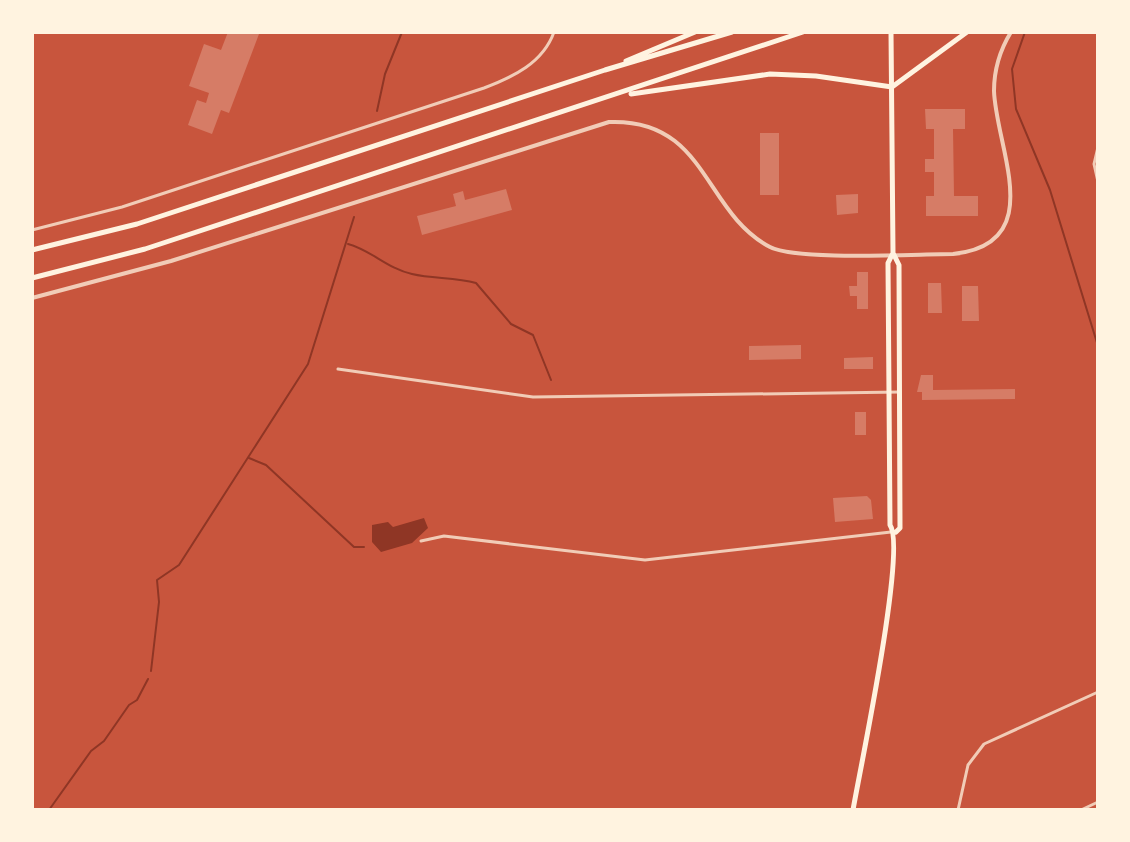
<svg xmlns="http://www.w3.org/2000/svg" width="1130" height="842" viewBox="0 0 1130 842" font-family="'Work Sans',sans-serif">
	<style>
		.water { fill: #8f3625 }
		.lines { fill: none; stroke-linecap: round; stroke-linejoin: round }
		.stream { stroke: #8f3625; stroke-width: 2 }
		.building { fill: #d67c66 }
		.minor { stroke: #f1ccb7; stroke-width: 3 }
		.tertiary { stroke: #f1ccb7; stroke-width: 4 }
		.primary { stroke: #fff3e0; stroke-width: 5 }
		.motorway { stroke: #fff3e0; stroke-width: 5 }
	</style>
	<rect width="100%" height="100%" fill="#c8553d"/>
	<path class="water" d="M 424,518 L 428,528 L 412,543 L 381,552 L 372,542 L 372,525 L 388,522 L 393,527 Z"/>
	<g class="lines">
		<path class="stream" d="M 1025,32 L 1012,69 L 1016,109 L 1050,190 L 1098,346
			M 377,111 L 385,74 L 402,32
			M 348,244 C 371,250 388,269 412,274 C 433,279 455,277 476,283 L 511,324 L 533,335 L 551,380
			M 249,458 L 266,465 L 354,547 L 364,547
			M 151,671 L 159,602 L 157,580 L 179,565 L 308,364 L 354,217
			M 49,810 L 91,751 L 104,741 L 129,705 L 137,700 L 148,679"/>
	</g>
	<path class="building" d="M 228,32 L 259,34 L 229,113 L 221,110 L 212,134 L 188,125 L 197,100 L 206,103 L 209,93 L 189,86 L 204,44 L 221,50 Z
		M 925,109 L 965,109 L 965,129 L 953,129 L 954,196 L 978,196 L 978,216 L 926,216 L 926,196 L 934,196 L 934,172 L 925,172 L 925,159 L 934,159 L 934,129 L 926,129 Z
		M 760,133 L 779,133 L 779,195 L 760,195 Z
		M 506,189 L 512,210 L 422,235 L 417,216 L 456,206 L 453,194 L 463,191 L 465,200 Z
		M 858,194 L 858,213 L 837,215 L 836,195 Z
		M 857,272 L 868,272 L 868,309 L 857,309 L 857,296 L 850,296 L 849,286 L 857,286 Z
		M 928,283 L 941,283 L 942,313 L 928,313 Z
		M 962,286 L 978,286 L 979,321 L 962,321 Z
		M 801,345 L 801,359 L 749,360 L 749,346 Z
		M 873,357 L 873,369 L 844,369 L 844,358 Z
		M 921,375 L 933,375 L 933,390 L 1015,389 L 1015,399 L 922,400 L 922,392 L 917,392 Z
		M 855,412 L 866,412 L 866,435 L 855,435 Z
		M 867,496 L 871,500 L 873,519 L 835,522 L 833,498 Z"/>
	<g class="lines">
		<path class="minor" d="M 1098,147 L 1094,164 L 1098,182
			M 32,230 L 122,207 L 484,88 C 513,77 543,63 554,32
			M 338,369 L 533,397 L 900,392
			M 421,541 L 444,536 L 645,560 L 891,532
			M 958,810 L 968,765 L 984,744 L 1098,692
			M 1081,810 L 1098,802"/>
		<path class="tertiary" d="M 32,298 L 171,261 L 609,122 C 707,118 703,212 770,247 C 798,261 915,254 953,254 C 1049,244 996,149 994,91 C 994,70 1000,50 1011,32"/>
		<path class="primary" d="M 891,32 L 893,253 L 899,265 L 900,528 L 896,532
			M 853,810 C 860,769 907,548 890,525 L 888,263 L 893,253"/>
		<path class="motorway" d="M 626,61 L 695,32
			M 631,94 L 770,74 L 816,76 L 892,87 L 967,32
			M 32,250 L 137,224 L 605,70 L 732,32
			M 32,278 L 145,249 L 803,32"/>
	</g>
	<rect width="1130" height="842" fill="none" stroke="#fff3e0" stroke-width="68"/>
</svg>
